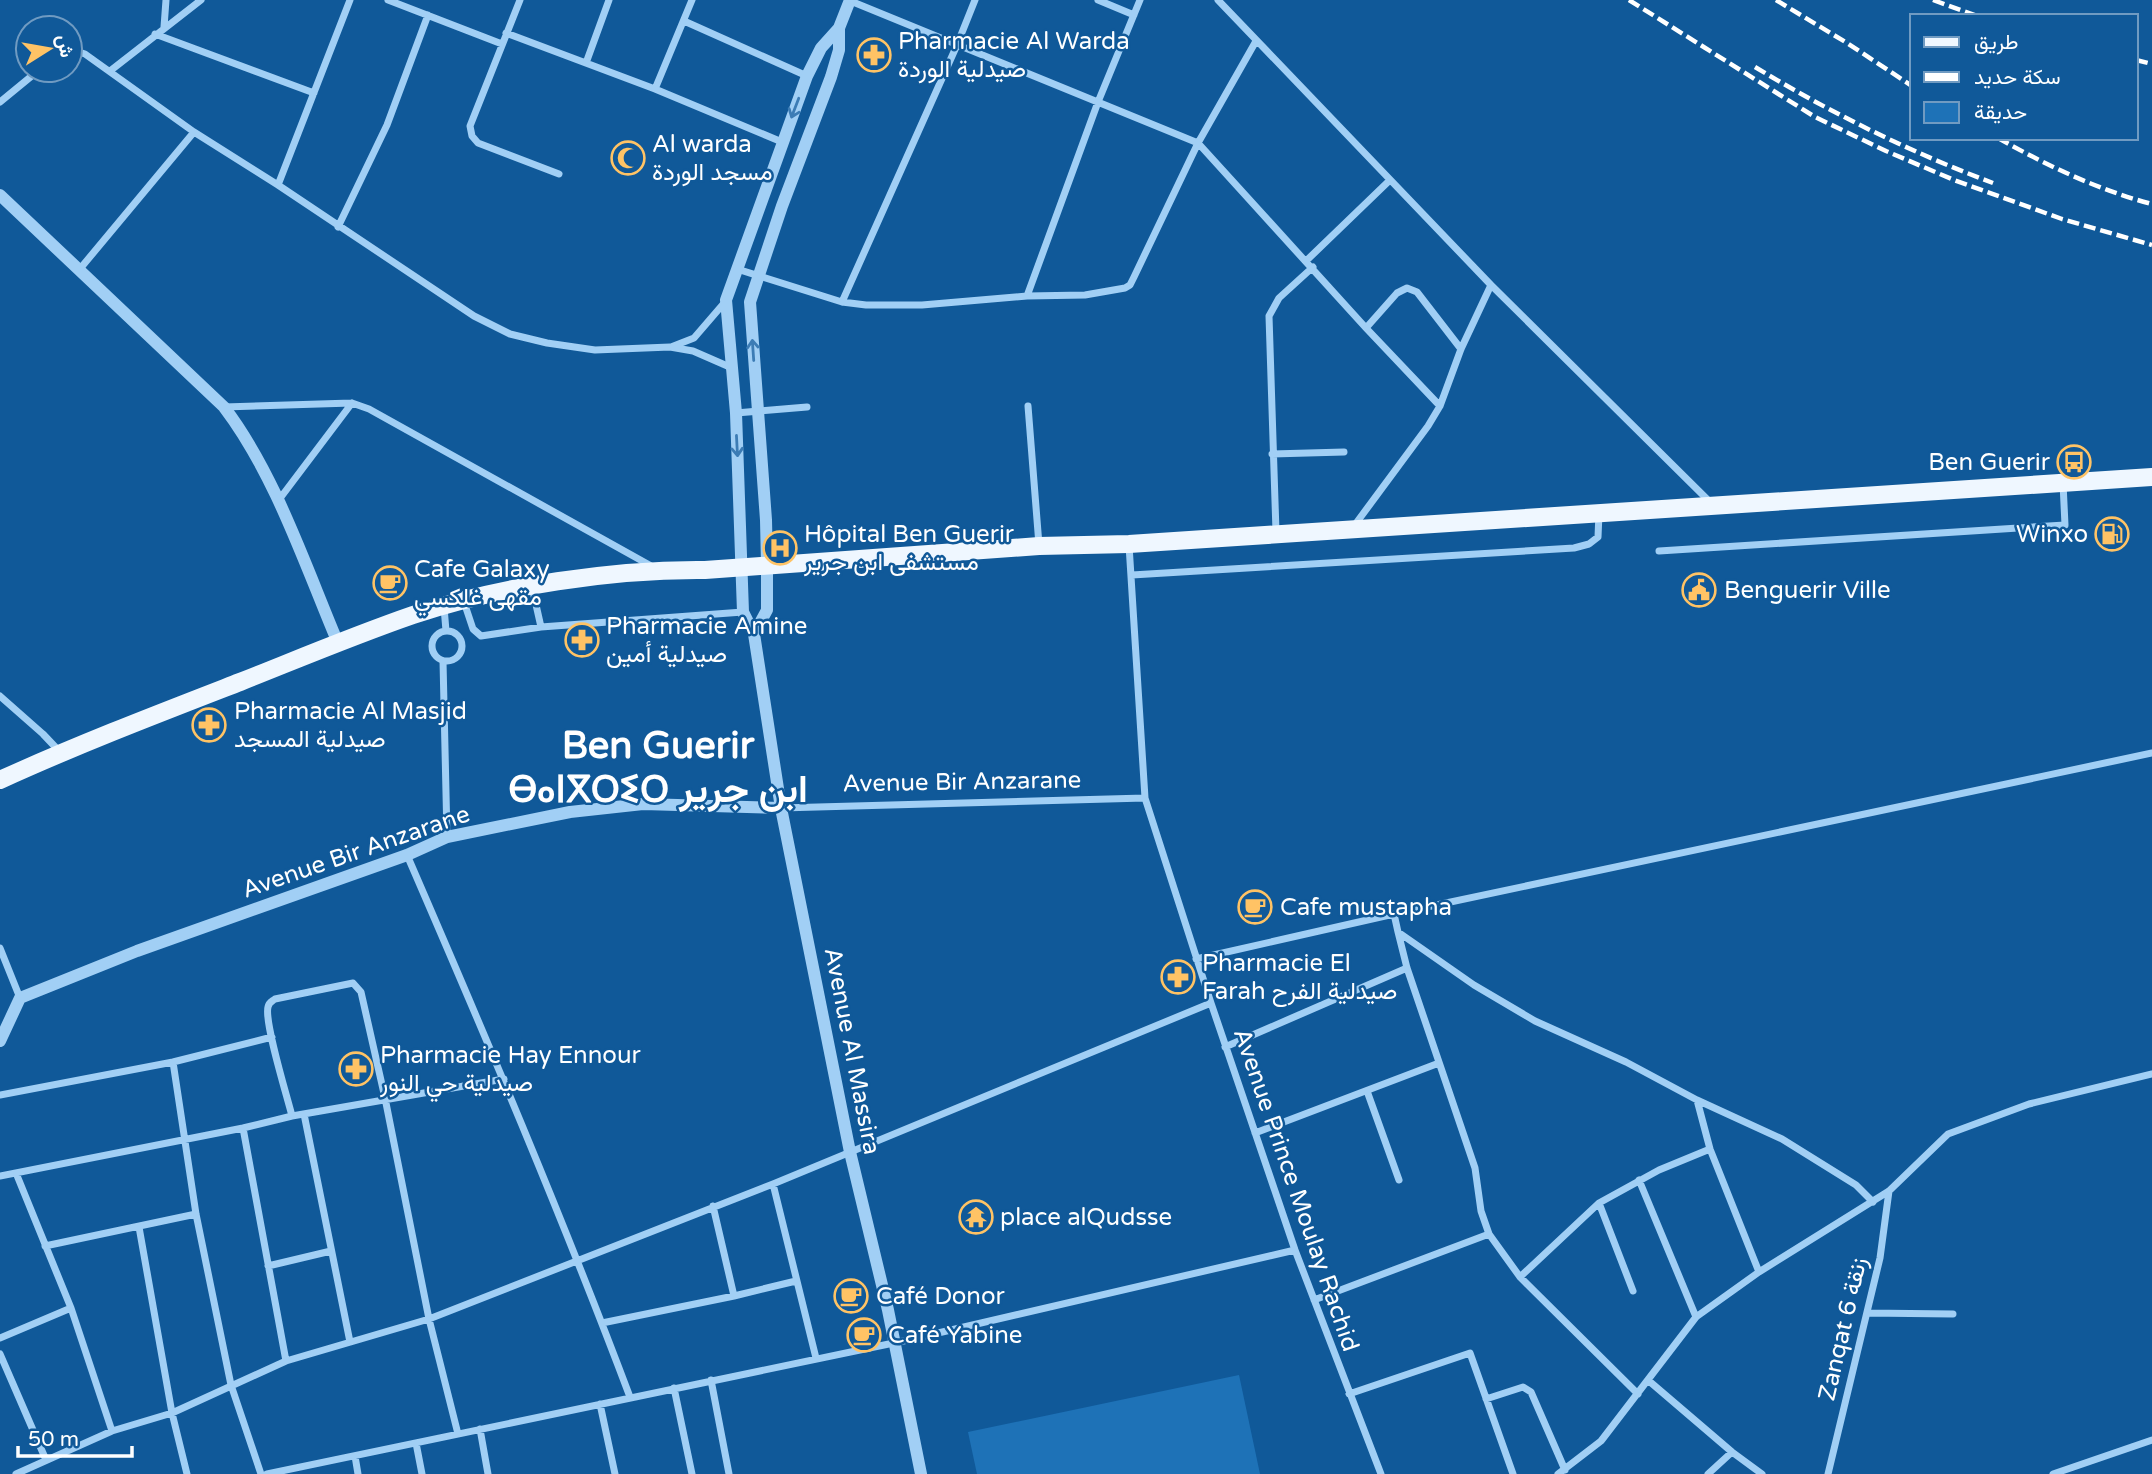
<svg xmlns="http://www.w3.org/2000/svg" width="2152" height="1474" viewBox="0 0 2152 1474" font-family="'Varela Round',Vazirmatn,'Noto Sans Tifinagh',sans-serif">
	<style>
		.green { fill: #1e72b7 }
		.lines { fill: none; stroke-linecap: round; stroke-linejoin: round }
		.minor { stroke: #a1cff5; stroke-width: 7 }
		.tertiary { stroke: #a1cff5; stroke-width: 12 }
		.primary { stroke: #eff7ff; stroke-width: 18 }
		.rail { stroke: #fff; stroke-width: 4.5; stroke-dasharray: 12 5; stroke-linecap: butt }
		.oneway { stroke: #3c7cb5 }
		.labels { text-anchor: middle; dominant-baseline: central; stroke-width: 5; stroke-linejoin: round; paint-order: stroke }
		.poi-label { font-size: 24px; fill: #fff; stroke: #105999; text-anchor: start }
		.street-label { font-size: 24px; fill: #fff; stroke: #105999 }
		.town-label { font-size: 38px; font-weight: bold; fill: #fff; stroke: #105999 }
	</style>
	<rect width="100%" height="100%" fill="#105999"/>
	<path class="green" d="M 1239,1375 L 1260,1474 L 977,1474 L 968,1432 Z"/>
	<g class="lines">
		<path class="minor" d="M 388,0 L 502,44
			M 520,0 L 470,126 L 472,136 L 478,143 L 559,174
			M 848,0 L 1198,143 L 1366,328 L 1440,406
			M 1098,0 L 1134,15
			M 1218,0 L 1491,285 L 1711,503
			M 684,21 L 807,76
			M 164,27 L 166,0
			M 506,33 L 655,89 L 782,142
			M 155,34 L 314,93
			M 70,49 L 85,54 L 194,132 L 278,185 L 474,316 L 510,334 L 547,343 L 595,350 L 670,347 L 693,351 L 732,368
			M 586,63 L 609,0
			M 110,71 L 201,0
			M 655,89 L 692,0
			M 0,102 L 39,70
			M 278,185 L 350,0
			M 338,227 L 387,125 L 428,15
			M 1306,261 L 1390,180
			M 737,269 L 842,302 L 866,305 L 922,305 L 1027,296 L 1085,295 L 1125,288 L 1130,285 L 1134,277 L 1198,143 L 1256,41
			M 79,270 L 194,132
			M 1027,296 L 1098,102 L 1140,0
			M 842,302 L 957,45 L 975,0
			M 1366,328 L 1397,293 L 1407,288 L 1417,292 L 1461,349
			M 671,347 L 694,338 L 725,302
			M 1028,406 L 1039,545
			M 224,407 L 352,403 L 369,409 L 653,567
			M 736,413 L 807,407
			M 1272,454 L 1344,452
			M 278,501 L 352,403
			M 1354,526 L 1428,426 L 1440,406 L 1461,349 L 1491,285
			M 1276,532 L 1269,316 L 1279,298 L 1313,267
			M 1129,545 L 1145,798 L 1211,1003 L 1295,1250 L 1381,1474
			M 1659,551 L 2065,525 L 2063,483
			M 1132,575 L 1574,548 L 1589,544 L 1598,537 L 1599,513
			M 532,587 L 541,627
			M 464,602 L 473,629 L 481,636 L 541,627 L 743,612
			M 444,607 L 446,631
			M432 646a15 15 0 1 1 30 0a15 15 0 1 1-30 0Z
			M 443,661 L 447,837
			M 0,696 L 43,734 L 60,752
			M 781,808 L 1145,798
			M 407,855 C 485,1035 561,1214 630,1397
			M 1394,914 L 1398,932 L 1474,985 L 1535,1021 L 1626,1062 L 1697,1100 L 1782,1139 L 1856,1185 L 1873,1202
			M 1398,932 L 1407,968 L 1475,1168 L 1481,1211 L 1489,1234 L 1520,1277 L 1638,1394
			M 0,948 L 20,998
			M 1196,959 L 1394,914 L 2152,753
			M 1225,1047 L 1407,968
			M 173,1062 L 196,1214 L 231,1385 L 261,1474
			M 1367,1091 L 1399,1180
			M 0,1095 L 173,1062 L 272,1037
			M 1697,1100 L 1710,1149 L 1759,1272
			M 304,1114 L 350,1342
			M 292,1116 C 287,1096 264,1022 268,1007 C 269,1002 271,1002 275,999 L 353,983 L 361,992 L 385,1098 L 429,1319 L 458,1434
			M 243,1128 L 286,1361
			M 1255,1133 L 1439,1063
			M 16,1173 L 71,1308 L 112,1431
			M 0,1176 L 243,1128 L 292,1116 L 504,1079
			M 1639,1180 L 1696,1317
			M 773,1184 L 816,1358
			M 1599,1203 L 1633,1291
			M 713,1206 L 734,1296
			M 139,1227 L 172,1413 L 187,1474
			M 45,1246 L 196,1214
			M 268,1266 L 331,1251
			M 1520,1277 L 1599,1203 L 1659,1170 L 1710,1149
			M 1314,1300 L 1489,1234
			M 1867,1313 L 1953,1314
			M 602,1323 L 734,1296 L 796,1281
			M 0,1338 L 71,1308
			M 0,1354 L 46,1460
			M 711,1380 L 729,1474
			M 1649,1381 L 1732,1452 L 1762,1474
			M 674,1388 L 692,1474
			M 1349,1394 L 1470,1353 L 1513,1474
			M 1486,1399 L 1523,1387 L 1531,1392 L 1565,1470
			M 600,1404 L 615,1474
			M 480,1429 L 488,1474
			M 416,1443 L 422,1474
			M 355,1456 L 358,1474
			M 16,1474 L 112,1431 L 172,1413 L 286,1361 L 429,1319 L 773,1184 L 1211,1003
			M 267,1474 L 908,1340 L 1295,1250
			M 1558,1474 L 1601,1441 L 1696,1317 L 1759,1272 L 1889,1191 L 1948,1134 L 2029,1104 L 2152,1074
			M 1708,1474 L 1732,1452
			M 1828,1474 L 1880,1258 L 1889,1191
			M 2053,1474 L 2152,1440"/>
		<path class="tertiary" d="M 839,28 L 821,48 L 807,76 L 726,300 L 736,413 L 743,612 L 754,634 L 781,808 L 850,1152 L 888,1310 L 921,1474
			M 0,195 L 224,407 C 275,474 305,565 338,643
			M 754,634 L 767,610 L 767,565 L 766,520 L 750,302 L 782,206 L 831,77 L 839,50 L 839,28 L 850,0
			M 0,1041 L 20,998 L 137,951 L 407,855 L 447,837 L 570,812 L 643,804 L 781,808"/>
		<path class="primary" d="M 0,780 C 79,744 160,713 240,682 C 298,659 355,635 413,615 C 500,586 614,569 705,570 L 1039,546 L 1129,544 L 2152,477"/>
		<path class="rail" d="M 1629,0 L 1815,117 L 1886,151 L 1954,180 L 2062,219 L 2152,245
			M 1776,0 L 1847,43 L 1912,86
			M 1933,0 L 1977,16
			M 2136,60 L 2152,64
			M 1755,67 C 1831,113 1910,152 1993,183
			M 1998,138 C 2046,165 2098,190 2152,204"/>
	</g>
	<defs><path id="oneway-shaft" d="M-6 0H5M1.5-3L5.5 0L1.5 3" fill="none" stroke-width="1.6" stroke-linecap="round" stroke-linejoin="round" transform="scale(1.75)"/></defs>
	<g class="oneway">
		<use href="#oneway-shaft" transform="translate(795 108) rotate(111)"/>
		<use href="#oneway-shaft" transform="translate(753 350) rotate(-94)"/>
		<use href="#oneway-shaft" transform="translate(737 446) rotate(87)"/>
	</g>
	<defs>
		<symbol id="pharmacy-ring" viewBox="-11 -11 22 22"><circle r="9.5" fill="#105999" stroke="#ffc365" stroke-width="1.5"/><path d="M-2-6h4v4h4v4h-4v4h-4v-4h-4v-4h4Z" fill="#ffc365"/></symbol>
		<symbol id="mosque-ring" viewBox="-11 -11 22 22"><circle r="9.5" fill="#105999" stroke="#ffc365" stroke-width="1.5"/><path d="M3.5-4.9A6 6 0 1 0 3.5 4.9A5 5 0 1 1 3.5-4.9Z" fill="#ffc365"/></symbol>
		<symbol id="bus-ring" viewBox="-11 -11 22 22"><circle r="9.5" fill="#105999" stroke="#ffc365" stroke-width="1.5"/><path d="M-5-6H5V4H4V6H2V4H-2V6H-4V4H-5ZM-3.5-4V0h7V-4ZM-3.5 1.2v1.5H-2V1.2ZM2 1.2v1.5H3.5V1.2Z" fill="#ffc365"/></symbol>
		<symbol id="fuel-ring" viewBox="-11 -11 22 22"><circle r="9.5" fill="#105999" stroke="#ffc365" stroke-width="1.5"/><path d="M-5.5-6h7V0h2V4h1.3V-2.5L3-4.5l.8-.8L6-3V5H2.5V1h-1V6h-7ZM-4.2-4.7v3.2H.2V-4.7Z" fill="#ffc365"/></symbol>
		<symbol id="hospital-ring" viewBox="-11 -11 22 22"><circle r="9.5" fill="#105999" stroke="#ffc365" stroke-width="1.5"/><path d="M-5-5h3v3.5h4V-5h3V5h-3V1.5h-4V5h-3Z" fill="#ffc365"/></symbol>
		<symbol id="cafe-ring" viewBox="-11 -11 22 22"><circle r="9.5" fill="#105999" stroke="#ffc365" stroke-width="1.5"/><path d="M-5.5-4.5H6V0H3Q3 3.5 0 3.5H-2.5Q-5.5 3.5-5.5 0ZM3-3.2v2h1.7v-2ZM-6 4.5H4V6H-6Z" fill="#ffc365"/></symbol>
		<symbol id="civic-ring" viewBox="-11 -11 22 22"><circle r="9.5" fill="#105999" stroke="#ffc365" stroke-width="1.5"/><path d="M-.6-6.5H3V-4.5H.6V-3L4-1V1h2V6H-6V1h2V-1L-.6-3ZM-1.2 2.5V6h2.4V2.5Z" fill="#ffc365"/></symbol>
		<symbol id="temple-ring" viewBox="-11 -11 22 22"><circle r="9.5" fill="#105999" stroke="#ffc365" stroke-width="1.5"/><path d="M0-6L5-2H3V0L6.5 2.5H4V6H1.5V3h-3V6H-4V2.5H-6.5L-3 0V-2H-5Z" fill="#ffc365"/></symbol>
	</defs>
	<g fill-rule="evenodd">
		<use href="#pharmacy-ring" x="855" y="36" width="38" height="38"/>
		<use href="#mosque-ring" x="609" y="139" width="38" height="38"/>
		<use href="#bus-ring" x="2055" y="443" width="38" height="38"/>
		<use href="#fuel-ring" x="2093" y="515" width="38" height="38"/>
		<use href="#hospital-ring" x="761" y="529" width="38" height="38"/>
		<use href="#cafe-ring" x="371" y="564" width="38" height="38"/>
		<use href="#civic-ring" x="1680" y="571" width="38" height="38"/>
		<use href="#pharmacy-ring" x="563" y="621" width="38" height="38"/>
		<use href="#pharmacy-ring" x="190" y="706" width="38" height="38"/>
		<use href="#cafe-ring" x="1236" y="888" width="38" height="38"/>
		<use href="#pharmacy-ring" x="1159" y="958" width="38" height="38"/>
		<use href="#pharmacy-ring" x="337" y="1050" width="38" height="38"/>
		<use href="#temple-ring" x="957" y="1198" width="38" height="38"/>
		<use href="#cafe-ring" x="832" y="1277" width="38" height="38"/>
		<use href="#cafe-ring" x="845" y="1316" width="38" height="38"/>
	</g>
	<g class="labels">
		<g class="poi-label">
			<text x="898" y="41">Pharmacie Al Warda<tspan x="898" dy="28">صيدلية الوردة</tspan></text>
			<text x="652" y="144">Al warda<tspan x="652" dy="28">مسجد الوردة</tspan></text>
			<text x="2050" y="462" text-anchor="end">Ben Guerir</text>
			<text x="804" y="534">Hôpital Ben Guerir<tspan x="804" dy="28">مستشفى ابن جرير</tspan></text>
			<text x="2088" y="534" text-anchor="end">Winxo</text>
			<text x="414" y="569">Cafe Galaxy<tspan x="414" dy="28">مقهى غلكسي</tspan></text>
			<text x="1724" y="590">Benguerir Ville</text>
			<text x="606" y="626">Pharmacie Amine<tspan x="606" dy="28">صيدلية أمين</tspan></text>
			<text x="234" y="711">Pharmacie Al Masjid<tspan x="234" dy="28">صيدلية المسجد</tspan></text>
			<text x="1280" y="907">Cafe mustapha</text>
			<text x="1202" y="963">Pharmacie El<tspan x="1202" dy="28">Farah صيدلية الفرح</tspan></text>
			<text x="380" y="1055">Pharmacie Hay Ennour<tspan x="380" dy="28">صيدلية حي النور</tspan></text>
			<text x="1000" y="1217">place alQudsse</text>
			<text x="876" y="1296">Café Donor</text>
			<text x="888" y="1335">Café Yabine</text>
		</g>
		<g class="street-label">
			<text transform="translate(962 782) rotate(-1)">Avenue Bir Anzarane</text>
			<text transform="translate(356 852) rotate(-19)">Avenue Bir Anzarane</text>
			<text transform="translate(852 1051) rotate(79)">Avenue Al Massira</text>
			<text transform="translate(1296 1190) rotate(71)">Avenue Prince Moulay Rachid</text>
			<text transform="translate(1843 1329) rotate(-77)">Zanqat 6 زنقة</text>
		</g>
		<g class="town-label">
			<text x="658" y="746">Ben Guerir<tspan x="658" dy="44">ⴱⴰⵏⴳⵔⵉⵔ ابن جرير</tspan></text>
		</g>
	</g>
	<rect x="1910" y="14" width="228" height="126" fill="#105999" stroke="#709bc2" stroke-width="2"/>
	<rect x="1924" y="37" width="35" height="10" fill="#eff7ff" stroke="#709bc2" stroke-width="2"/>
	<text x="1974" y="49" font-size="21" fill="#ffffff">طريق</text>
	<rect x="1924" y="72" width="35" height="10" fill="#ffffff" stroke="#709bc2" stroke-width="2"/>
	<text x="1974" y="84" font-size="21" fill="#ffffff">سكة حديد</text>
	<rect x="1924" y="102" width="35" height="21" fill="#1e72b7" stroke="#709bc2" stroke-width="2"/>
	<text x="1974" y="119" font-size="21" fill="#ffffff">حديقة</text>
	<g transform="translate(49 49) rotate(79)"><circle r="33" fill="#105999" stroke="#709bc2" stroke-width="2"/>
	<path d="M0-5L12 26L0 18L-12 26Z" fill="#ffc365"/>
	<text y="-10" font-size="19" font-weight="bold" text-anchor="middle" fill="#ffffff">ش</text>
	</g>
	<path d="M18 1446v10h114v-10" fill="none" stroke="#ffffff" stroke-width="3.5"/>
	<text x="28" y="1446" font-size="21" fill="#ffffff" stroke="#105999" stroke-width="5" paint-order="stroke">50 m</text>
</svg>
